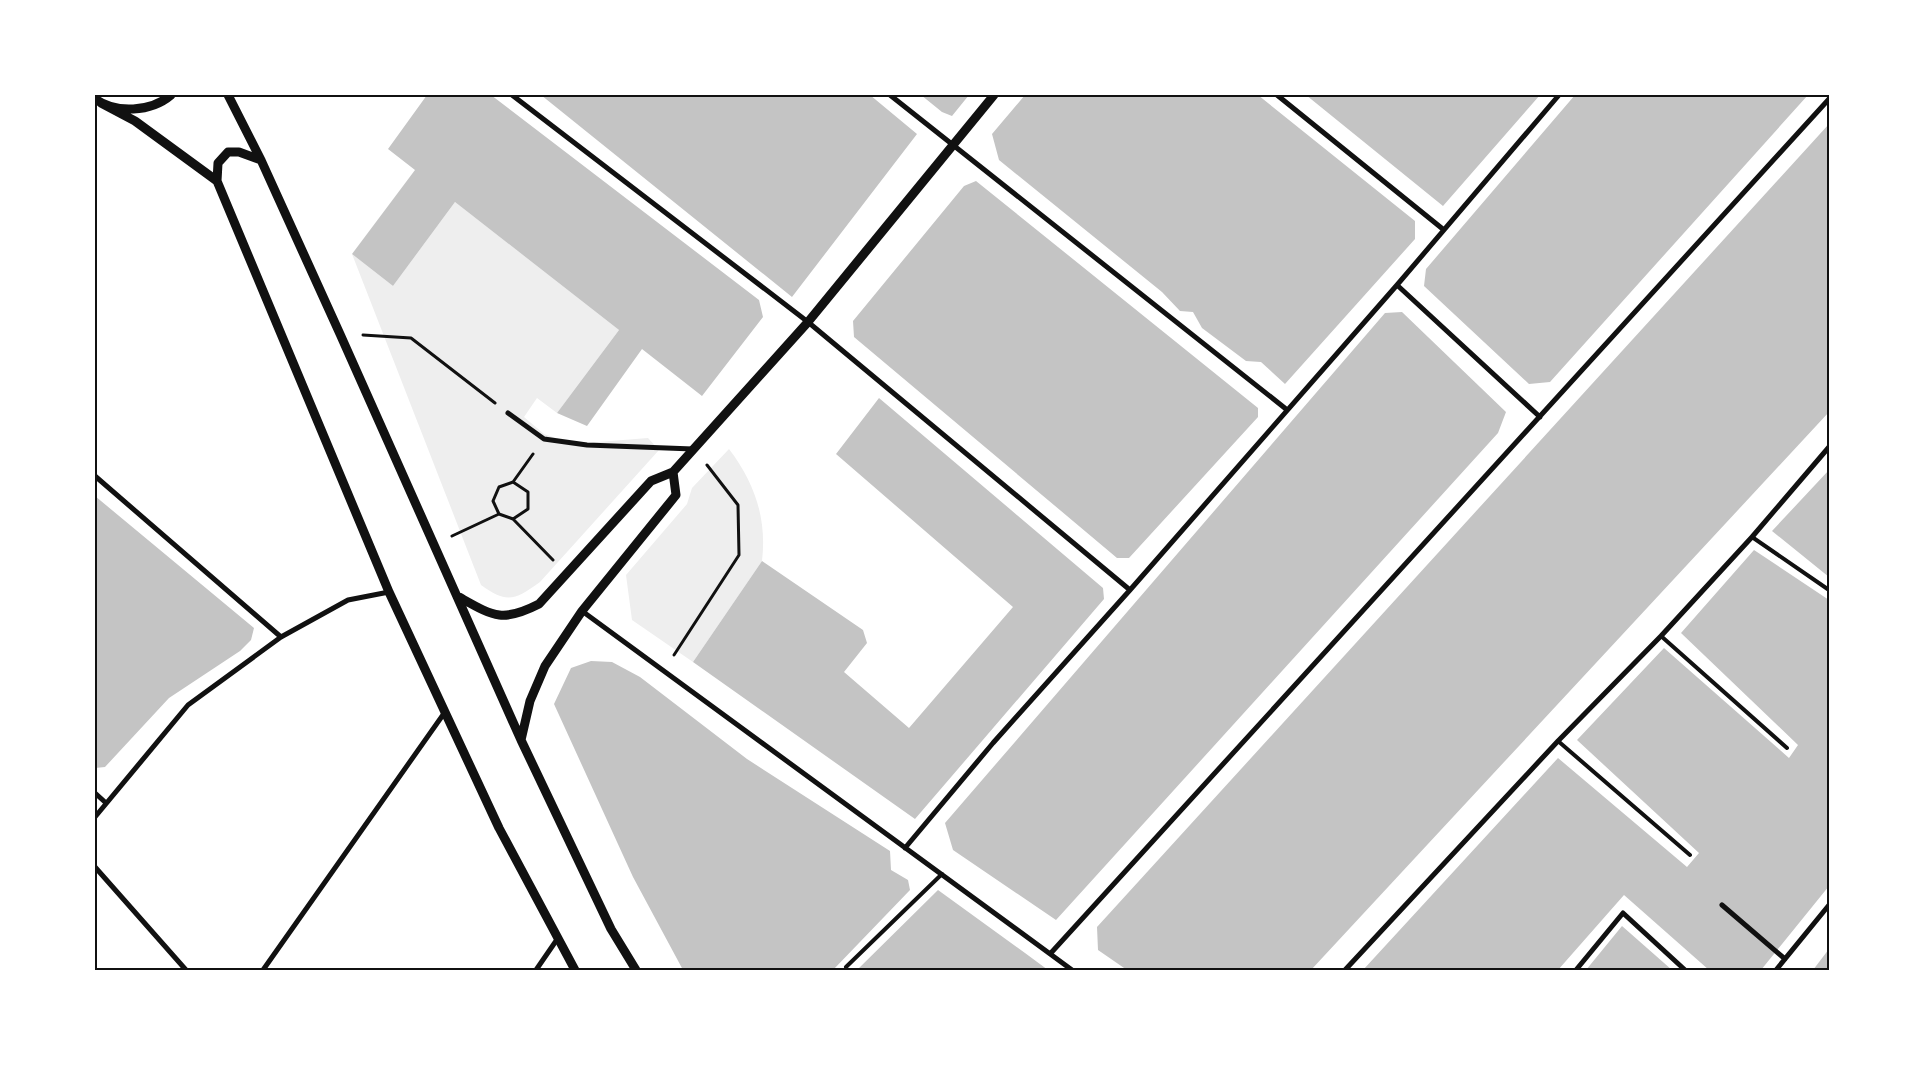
<svg xmlns="http://www.w3.org/2000/svg" width="1924" height="1065" viewBox="0 0 1924 1065" font-family="Mulish,sans-serif">
	<style>
		.green { fill: #eee }
		.building { fill: #c4c4c4 }
		.lines { fill: none; stroke-linecap: round; stroke-linejoin: round }
		.path { stroke: #111; stroke-width: 3 }
		.service { stroke: #111; stroke-width: 4 }
		.minor { stroke: #111; stroke-width: 5 }
		.tertiary { stroke: #111; stroke-width: 9 }
		.neatline { fill: none; stroke: #111; stroke-width: 2 }
	</style>
	<rect width="100%" height="100%" fill="#fff"/>
	<path class="green" d="M 455,202 L 619,330 L 557,413 L 537,398 L 524,417 L 544,434 L 573,444 L 648,438 L 659,450 L 540,582 C 515,600 507,604 481,585 L 352,254 L 393,286 Z
		M 729,449 C 755,483 767,519 762,561 L 693,662 L 632,620 L 626,575 L 687,504 L 692,488 Z"/>
	<path class="building" d="M 427,95 L 491,95 L 759,300 L 763,317 L 702,396 L 642,349 L 587,426 L 557,413 L 619,330 L 455,202 L 393,286 L 352,254 L 415,170 L 388,149 Z
		M 541,95 L 870,95 L 917,134 L 792,297 Z
		M 921,95 L 969,95 L 952,116 L 942,112 Z
		M 1025,95 L 1258,95 L 1415,221 L 1415,239 L 1285,384 L 1261,362 L 1246,361 L 1202,328 L 1193,312 L 1180,311 L 1162,292 L 999,160 L 992,134 Z
		M 1306,95 L 1540,95 L 1443,206 Z
		M 1575,95 L 1808,95 L 1550,382 L 1529,384 L 1424,286 L 1426,269 Z
		M 1829,124 L 1829,412 L 1311,970 L 1127,970 L 1098,950 L 1097,927 Z
		M 976,181 L 1258,408 L 1258,417 L 1129,558 L 1117,558 L 854,337 L 853,321 L 964,186 Z
		M 1402,312 L 1506,412 L 1498,433 L 1056,920 L 953,850 L 945,823 L 1385,313 Z
		M 879,398 L 1103,588 L 1104,599 L 915,819 L 693,662 L 762,561 L 863,630 L 867,643 L 844,672 L 909,728 L 1013,607 L 836,454 Z
		M 1829,470 L 1829,577 L 1772,531 Z
		M 95,496 L 254,628 L 251,640 L 240,651 L 169,698 L 105,767 L 95,768 Z
		M 1754,550 L 1829,600 L 1829,886 L 1761,970 L 1709,970 L 1624,895 L 1558,970 L 1363,970 L 1558,758 L 1687,867 L 1699,853 L 1577,740 L 1664,648 L 1789,758 L 1798,745 L 1681,633 Z
		M 591,661 L 612,662 L 640,677 L 747,759 L 890,851 L 891,870 L 908,880 L 910,890 L 833,970 L 683,970 L 633,877 L 554,704 L 571,668 Z
		M 938,890 L 1025,953 L 1048,970 L 857,970 Z
		M 1622,926 L 1672,970 L 1586,970 Z
		M 1829,949 L 1829,970 L 1813,970 Z"/>
	<g class="lines">
		<path class="path" d="M 363,335 L 411,338 L 495,403
			M 513,482 L 528,492 L 528,509 L 513,519 L 499,514 L 493,501 L 499,487 Z
			M 513,482 L 533,454
			M 513,519 L 553,560
			M 452,536 L 499,514
			M 674,655 L 739,555 L 738,505 L 707,465"/>
		<path class="service" d="M 1752,537 L 1829,590
			M 1661,636 L 1787,748
			M 1558,741 L 1690,855
			M 846,967 L 942,874"/>
		<path class="minor" d="M 512,95 L 808,322 L 1130,590
			M 890,95 L 1286,409
			M 1277,95 L 1444,230
			M 1397,285 L 1540,417
			M 508,413 L 544,439 L 587,445 L 693,449
			M 95,476 L 281,637
			M 582,611 L 1072,970
			M 95,793 L 106,803
			M 95,817 L 188,705 L 281,637 L 348,600 L 389,592
			M 905,848 L 993,743 L 1130,590 L 1397,285 L 1559,95
			M 95,867 L 186,970
			M 1722,905 L 1785,959
			M 1050,954 L 1829,99
			M 263,970 L 445,712
			M 536,970 L 558,938
			M 1345,970 L 1558,741 L 1661,636 L 1752,537 L 1829,447
			M 1576,970 L 1623,913 L 1685,970
			M 1776,970 L 1829,905"/>
		<path class="tertiary" d="M 228,95 L 261,160 L 340,334 L 521,740 L 611,929 L 636,970
			M 95,99 C 116,114 151,112 171,95
			M 101,103 L 135,121 L 217,181 L 389,592 L 499,828 L 575,970
			M 217,181 L 218,163 L 228,152 L 239,152 L 261,160
			M 459,597 C 493,616 502,623 539,604 L 651,481 L 673,472 L 808,322 L 994,95
			M 521,740 L 530,701 L 545,666 L 582,611 L 676,495 L 673,472"/>
	</g>
	<rect width="1924" height="1065" fill="none" stroke="#ffffff" stroke-width="192"/>
	<rect x="96" y="96" width="1732" height="873" class="neatline"/>
</svg>
